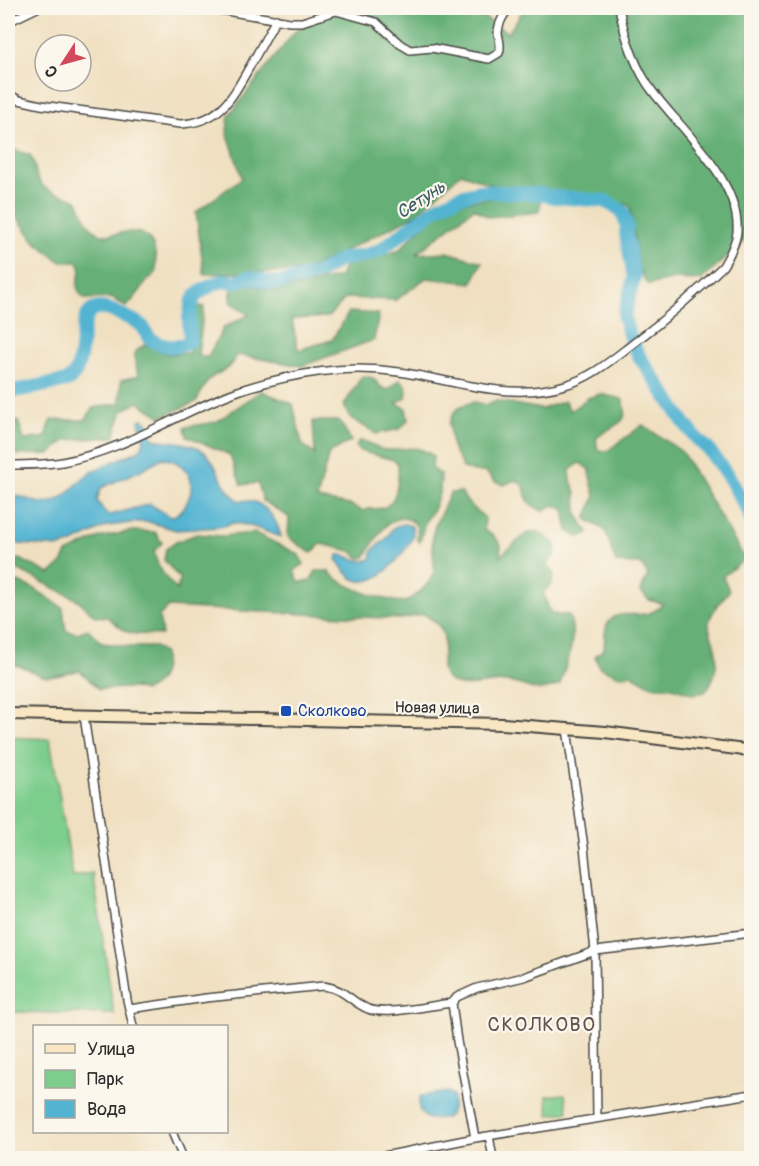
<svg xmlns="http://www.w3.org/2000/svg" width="759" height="1166" viewBox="0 0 759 1166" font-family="Pangolin,sans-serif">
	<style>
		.green { fill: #7dcd8d; stroke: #547c5c; stroke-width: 1.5 }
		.forest { fill: #66b078; stroke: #486e52; stroke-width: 1.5 }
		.water { fill: #53b4d2; stroke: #3f707e; stroke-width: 1.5; fill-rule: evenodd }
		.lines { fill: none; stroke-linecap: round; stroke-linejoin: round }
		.river { stroke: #53b4d2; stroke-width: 14 }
		.street-casing { stroke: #494642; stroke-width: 10 }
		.secondary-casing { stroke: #494642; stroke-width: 14 }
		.street { stroke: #fff; stroke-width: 7 }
		.secondary { stroke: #f9e7c3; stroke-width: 10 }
		.transit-dot { fill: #1a4fb4; stroke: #fbf7ec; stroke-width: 2 }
		.labels { text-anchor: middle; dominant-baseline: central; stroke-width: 4.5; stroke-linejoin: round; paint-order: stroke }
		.street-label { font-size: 16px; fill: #2b2b2b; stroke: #fbf7ec }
		.transit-label { font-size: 16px; fill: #164399; stroke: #fbf7ec; text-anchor: start }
		.water-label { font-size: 18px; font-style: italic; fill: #395b65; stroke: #fbf7ec }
		.quarter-label { font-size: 20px; letter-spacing: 1.5px; fill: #63524f; stroke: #fbf7ec }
	</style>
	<rect width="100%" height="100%" fill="#fbf7ec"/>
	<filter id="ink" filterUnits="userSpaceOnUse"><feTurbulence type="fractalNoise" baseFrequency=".0167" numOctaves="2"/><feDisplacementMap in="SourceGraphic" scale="12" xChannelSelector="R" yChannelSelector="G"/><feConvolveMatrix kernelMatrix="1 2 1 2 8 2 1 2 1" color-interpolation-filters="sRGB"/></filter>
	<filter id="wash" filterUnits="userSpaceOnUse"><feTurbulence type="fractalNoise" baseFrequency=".008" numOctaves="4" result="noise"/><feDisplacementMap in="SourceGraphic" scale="24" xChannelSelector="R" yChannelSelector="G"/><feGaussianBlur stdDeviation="1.35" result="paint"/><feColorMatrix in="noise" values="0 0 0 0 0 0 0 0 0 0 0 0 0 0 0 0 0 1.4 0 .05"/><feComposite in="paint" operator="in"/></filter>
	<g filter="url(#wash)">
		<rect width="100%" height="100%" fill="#f0e0c1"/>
		<path class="green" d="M 8,737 L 50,739 L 73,877 L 93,873 L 114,1014 L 8,1012 Z
			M 565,1094 L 568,1112 L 549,1115 L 547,1096 Z"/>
		<path class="forest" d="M 319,8 L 470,8 L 508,33 L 525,8 L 751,8 L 751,235 L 701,280 L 675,279 L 648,285 C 631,264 637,230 629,205 L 498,187 L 461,173 L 414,216 L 305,271 L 204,274 L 196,212 L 242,178 L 227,131 L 229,115 L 297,29 L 314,21 Z
			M 8,148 L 30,155 C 36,164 34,168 37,177 C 46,196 62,192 77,200 C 84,211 85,225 97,232 C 107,238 118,232 130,232 C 155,231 157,254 156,273 C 143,282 138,297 126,307 L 112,298 L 85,299 C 74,290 77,283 81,270 L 78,262 L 61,262 L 34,241 L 8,204 Z
			M 503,197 L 541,200 L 539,212 L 488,217 L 474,208 L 416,254 L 447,252 L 482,262 L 472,283 L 426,278 L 396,300 L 346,298 L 328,317 L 292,319 L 298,350 L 332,340 L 349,312 L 379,314 L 374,340 L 302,366 L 237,355 L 229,367 L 209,379 L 196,402 L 161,417 L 138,402 L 123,410 L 114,437 L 66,440 L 50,454 L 8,455 L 8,420 L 18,421 L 24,440 L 46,437 L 51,420 L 85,420 L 93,408 L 120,403 L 121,380 L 138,376 L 134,353 L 145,344 L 168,354 L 189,353 L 195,305 L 204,307 L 198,354 L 207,358 L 224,327 L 249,315 L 230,302 L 232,288 L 248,284 L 276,291 L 340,277 L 345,265 L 398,251 L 432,217 L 459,202 Z
			M 362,376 L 373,378 L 381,387 L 388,390 L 400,380 C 407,385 408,389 406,398 L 396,403 L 406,408 L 408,420 L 400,429 L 376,434 C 362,422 350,425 344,405 Z
			M 261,391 L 293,404 L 302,444 L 315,455 L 313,421 L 340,421 L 351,441 L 329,453 L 317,499 L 350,505 L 363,511 C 370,507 375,510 382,508 C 398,504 399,477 398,464 L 394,460 L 360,451 L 356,446 L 359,441 C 370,440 376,450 387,450 C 406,450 416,443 433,456 L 432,468 L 436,472 L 441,474 L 440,491 L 433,510 L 425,522 L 420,542 L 417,540 C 418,532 419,524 410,520 C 388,510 374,543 365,557 L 360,558 L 351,551 L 321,544 L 311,553 L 288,537 L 289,517 L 263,501 L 258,483 L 241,485 L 230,455 L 187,436 L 185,427 L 216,422 Z
			M 600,394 L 622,399 C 634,426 610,424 596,439 L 598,450 L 607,451 L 643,425 L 682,452 L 745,559 L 723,576 L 729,591 C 722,600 711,611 709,623 C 708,632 714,639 715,647 C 719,662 715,680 705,692 L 694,694 L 672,687 L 652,686 L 631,674 L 620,676 L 599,667 L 595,656 L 604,649 C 605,642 604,631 607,625 C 618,603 643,626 663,604 L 649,600 L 640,591 L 648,575 L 641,564 L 616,563 L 605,530 L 586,519 L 595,496 L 589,473 L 591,471 L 580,463 L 570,470 L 571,481 L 576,492 L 577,514 L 589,534 L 578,537 L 568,531 L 564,509 L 553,505 L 543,511 C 529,506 526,500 524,486 L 515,480 L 504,485 L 494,481 L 486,472 L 474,472 L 463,468 L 452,447 L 449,424 L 454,412 L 463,405 L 475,402 L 486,405 L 497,401 L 542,409 L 565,401 L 570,411 L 588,398 Z
			M 461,492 L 467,502 L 485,518 L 484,530 L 494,536 L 501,545 L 500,556 L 526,534 L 537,531 L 556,544 L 555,555 L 547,564 L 554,573 L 552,584 L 543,592 L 550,612 L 557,615 L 569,615 C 578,639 567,660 560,684 C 535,697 529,684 507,682 C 491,681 476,688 460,685 C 428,678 449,650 443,634 C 440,624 432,619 424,614 L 402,619 L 168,607 L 159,616 L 162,635 L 136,634 L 125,631 L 107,617 L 95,616 L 78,600 L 11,566 L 8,561 L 20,559 L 50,574 L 62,563 L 67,553 L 98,538 L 132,531 L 155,532 L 162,543 L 154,551 C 156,565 166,580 177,590 L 180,579 L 164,560 L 166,549 L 176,542 L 197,534 L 221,536 L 255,533 L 298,554 L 304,564 L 294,571 L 299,582 L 310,581 L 316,571 L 328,571 C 342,587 384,601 405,602 C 417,595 435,582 434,566 C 434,555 431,545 433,533 C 435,522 446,505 450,493 Z
			M 15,581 L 35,589 L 63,608 L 66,631 L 77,633 L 88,629 L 102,643 L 131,647 L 155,647 L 164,654 C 165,672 162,683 145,691 L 134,688 L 99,689 L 80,671 C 67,671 55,679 43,676 C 31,673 21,661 8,667 L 8,585 Z"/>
		<path class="water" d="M 143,419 L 147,422 L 154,439 C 167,442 182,441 196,447 C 219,456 217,487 240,501 C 262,497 277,518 281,537 L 248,525 L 233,523 L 220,527 L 176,530 L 149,522 L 138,522 L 107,526 L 71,544 L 59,547 L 19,544 L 8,540 L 8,496 C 22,493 33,505 48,503 C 66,500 73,486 86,476 C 102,464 123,459 141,449 L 144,441 L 139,421 ZM 162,458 C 184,461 198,478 188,500 C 185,508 179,514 171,517 L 150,504 L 110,515 L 105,513 L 97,500 L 101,488 L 141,470 Z
			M 404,524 L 412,526 L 413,537 C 404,553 377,591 354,579 C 347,575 342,567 337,561 L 338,555 C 350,554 359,565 371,559 C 372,547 377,547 385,540 C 395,531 386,528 404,524 Z
			M 448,1092 L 453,1095 C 454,1104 453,1111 447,1118 L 429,1119 C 419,1114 416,1107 421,1096 Z"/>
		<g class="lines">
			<path class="river" d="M 8,392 L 67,381 C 94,367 67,296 110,310 C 118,314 136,320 142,326 C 145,329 146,335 150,338 C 159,347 181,350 190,340 L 189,318 L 192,302 L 197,294 L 212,285 L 223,281 L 236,282 L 249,277 L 269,282 L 280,283 L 319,273 L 342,259 L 367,255 L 380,250 L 438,207 L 460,196 L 480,191 L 539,194 L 555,197 L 605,201 L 622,211 L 627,226 L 626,234 L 634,277 L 624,317 L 630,338 L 639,356 L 685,424 L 697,439 L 708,449 L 730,479 L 749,513 L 752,521"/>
		</g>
	</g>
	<g filter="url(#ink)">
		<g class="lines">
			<defs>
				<path id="street" d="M 209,8 L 290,22 L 302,22 L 336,11 L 376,22 L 400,44 L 410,50 L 432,48 L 489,59 L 499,53 C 502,45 499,41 498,33 C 498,23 504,15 509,8
					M 8,22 L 37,8
					M 8,94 L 19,100 L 41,105 L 180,124 C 219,123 232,98 249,68 C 258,52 267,36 276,19
					M 8,465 C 26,465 44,465 62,462 C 129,450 184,408 247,388 C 270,381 294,375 318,372 C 344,368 372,368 399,372 C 454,380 509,402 565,385 C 590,378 609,362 630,346 C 663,321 694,295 723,266 C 729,256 736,244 737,232 C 741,182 682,130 653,92 C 634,67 625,38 619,8
					M 84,716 L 127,1000 L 133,1026
					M 567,729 L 584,847 L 595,951 L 597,1118
					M 452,1003 L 457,997 L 477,988 L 524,977 L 595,951 L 752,933
					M 129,1009 L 206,998 L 323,986 C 346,989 349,1001 368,1009 C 386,1016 431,1005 452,1003 L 457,1041 L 475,1138
					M 172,1132 L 183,1158
					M 489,1136 L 493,1158
					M 374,1158 L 475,1138 L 752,1094"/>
				<path id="secondary" d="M 8,714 L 503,724 L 605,732 L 752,751"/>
			</defs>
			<use href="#street" class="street-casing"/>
			<use href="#secondary" class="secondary-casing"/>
			<use href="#street" class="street"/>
			<use href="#secondary" class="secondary"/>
		</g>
	</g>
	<rect class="transit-dot" x="280" y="705" width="12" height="12" rx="3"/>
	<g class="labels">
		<g class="street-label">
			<text transform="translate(437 708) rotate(1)">Новая улица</text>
		</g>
		<g class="transit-label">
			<text x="298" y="711">Сколково</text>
		</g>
		<g class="water-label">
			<text transform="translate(421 200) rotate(-33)">Сетунь</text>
		</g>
		<g class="quarter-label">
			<text x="542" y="1024">СКОЛКОВО</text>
		</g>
	</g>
	<rect width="759" height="1166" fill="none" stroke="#fbf7ec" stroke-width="30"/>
	<rect x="33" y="1025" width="195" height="108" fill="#fbf7ec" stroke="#a8a59f" stroke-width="1.5"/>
	<rect x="45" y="1044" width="30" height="9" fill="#f9e7c3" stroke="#a8a59f" stroke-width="1.5"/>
	<text x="87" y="1055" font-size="18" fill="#2b2b2b">Улица</text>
	<rect x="45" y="1070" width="30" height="18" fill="#7dcd8d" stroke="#a8a59f" stroke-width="1.5"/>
	<text x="87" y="1085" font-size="18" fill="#2b2b2b">Парк</text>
	<rect x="45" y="1100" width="30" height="18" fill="#53b4d2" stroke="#a8a59f" stroke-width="1.5"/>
	<text x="87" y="1115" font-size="18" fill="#2b2b2b">Вода</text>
	<g transform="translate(63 63) rotate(234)"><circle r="28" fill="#fbf7ec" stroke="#a8a59f" stroke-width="1.5"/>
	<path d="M0-4.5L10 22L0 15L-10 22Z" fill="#d1495b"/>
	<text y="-9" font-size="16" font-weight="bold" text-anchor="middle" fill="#2b2b2b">С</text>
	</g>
</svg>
